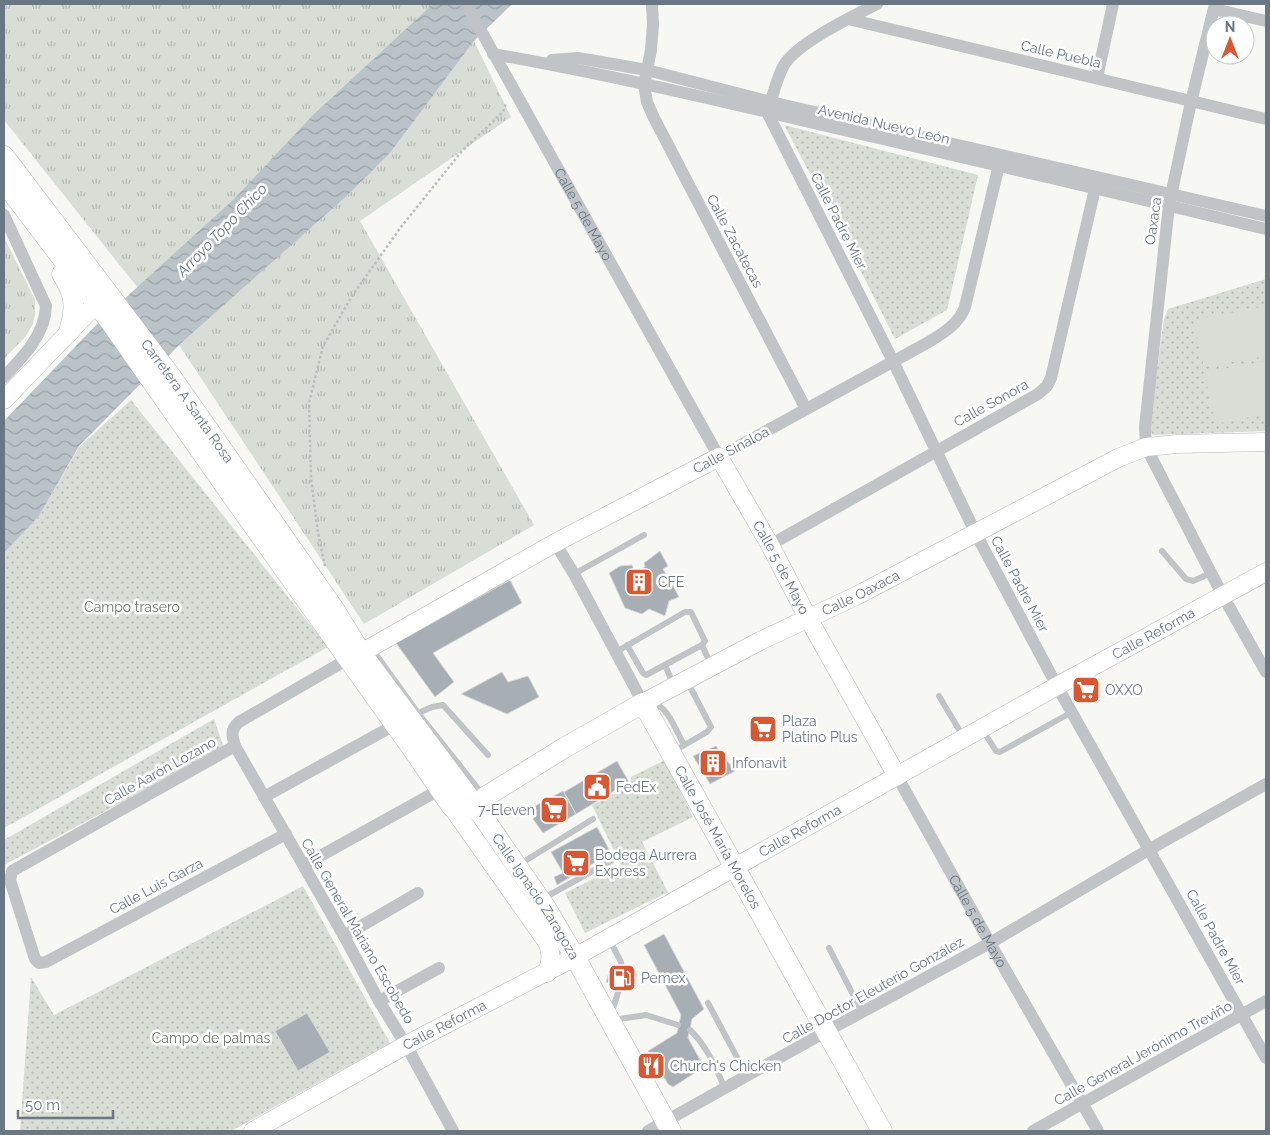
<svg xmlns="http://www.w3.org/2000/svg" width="1270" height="1135" viewBox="0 0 1270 1135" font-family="Raleway,sans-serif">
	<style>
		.grass { fill: url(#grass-tufts) }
		.park { fill: url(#park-dots) }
		.garden { fill: #d8ddd5 }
		.water { fill: url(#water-waves) }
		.building { fill: #a8afb4; stroke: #d8d8d6 }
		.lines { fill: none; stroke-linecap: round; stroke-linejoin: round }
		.secondary-casing { stroke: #b3b8bc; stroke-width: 19 }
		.primary-casing { stroke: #b4b8bb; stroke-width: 21 }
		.path { stroke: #babdbf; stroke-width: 2.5; stroke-dasharray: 2.5 2.5; stroke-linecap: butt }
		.lane { stroke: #c0c4c7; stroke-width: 6 }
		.street { stroke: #c0c4c7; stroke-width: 12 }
		.secondary { stroke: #fff; stroke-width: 18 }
		.primary { stroke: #fff; stroke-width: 20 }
		.labels { text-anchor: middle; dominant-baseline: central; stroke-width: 5; stroke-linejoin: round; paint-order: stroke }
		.street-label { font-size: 14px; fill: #687783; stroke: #fff }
		.poi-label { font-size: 14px; fill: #687783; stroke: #fff; text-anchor: start }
		.park-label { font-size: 14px; fill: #6a7a66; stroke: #fff }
		.water-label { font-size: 15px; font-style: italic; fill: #63777f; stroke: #fff }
	</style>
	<defs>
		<pattern id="grass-tufts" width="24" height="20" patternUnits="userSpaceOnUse" patternTransform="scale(1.25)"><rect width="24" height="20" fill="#d8ddd5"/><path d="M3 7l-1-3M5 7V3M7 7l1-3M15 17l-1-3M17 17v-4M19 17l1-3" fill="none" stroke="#b3b8b2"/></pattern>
		<pattern id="park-dots" width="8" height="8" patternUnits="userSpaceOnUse" patternTransform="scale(1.25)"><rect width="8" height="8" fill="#d8ddd5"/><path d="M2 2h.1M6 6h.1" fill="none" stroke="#b3b8b2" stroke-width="1.8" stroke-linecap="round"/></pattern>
		<pattern id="water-waves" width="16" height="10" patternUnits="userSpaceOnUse" patternTransform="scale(1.25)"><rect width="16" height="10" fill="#b9c3c8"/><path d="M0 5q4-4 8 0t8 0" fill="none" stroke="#9aa3a8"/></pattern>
	</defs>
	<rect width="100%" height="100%" fill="#f7f7f4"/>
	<path class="grass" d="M 4,4 L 434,4 L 235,198 L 138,288 L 4,120 Z
		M 474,41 L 511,117 L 360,221 L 534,525 L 364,624 L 179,345 L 348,195 L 390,153 Z
		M 4,237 L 35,300 L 35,314 L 33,324 L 26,336 L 4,359 Z"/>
	<path class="park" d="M 784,125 L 978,175 L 947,310 L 895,339 L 842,234 Z
		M 1266,279 L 1266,431 L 1153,435 L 1149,428 L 1164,319 L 1168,309 Z
		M 131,400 L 328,647 L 4,828 L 4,553 L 39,516 L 79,447 Z
		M 214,719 L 224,748 L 4,865 L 4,840 Z
		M 665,760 L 693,817 L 642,842 L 668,892 L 585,933 L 565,893 L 621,865 L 592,805 L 630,786 L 631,777 Z
		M 303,886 L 390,1043 L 231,1131 L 20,1131 L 31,977 L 54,1015 Z"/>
	<path class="garden" d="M 1266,306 L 1266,356 L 1204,367 L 1193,320 Z
		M 1266,361 L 1266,414 L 1215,424 L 1204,372 Z"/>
	<path class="water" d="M 433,4 L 512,4 L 474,41 L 390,153 L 348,195 L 179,345 L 79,446 L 39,516 L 4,553 L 4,421 L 99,322 L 235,198 L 313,115 Z"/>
	<path class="building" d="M 660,551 L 668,566 L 663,569 L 667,576 L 659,580 L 672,584 L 679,597 L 669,601 L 665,616 L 649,609 L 642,614 L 625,608 L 609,573 L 620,566 L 632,565 L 635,572 L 645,567 L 644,563 Z
		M 510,580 L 522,603 L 433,653 L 454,682 L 435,697 L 396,643 Z
		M 502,672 L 508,682 L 528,676 L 539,697 L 507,714 L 461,694 Z
		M 716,746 L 735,771 L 710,784 L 693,756 Z
		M 617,761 L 629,782 L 576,814 L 564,792 Z
		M 563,791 L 576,814 L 543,833 L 533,819 L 535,806 Z
		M 597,827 L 611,853 L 557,885 L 554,877 L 563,873 L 551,852 Z
		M 664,934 L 704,1009 L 692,1019 L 688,1038 L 704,1067 L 673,1087 L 668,1084 L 648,1051 L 677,1033 L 681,1015 L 644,945 Z
		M 611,967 L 637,974 L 632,990 L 606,982 Z
		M 307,1013 L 330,1052 L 298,1071 L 275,1031 Z"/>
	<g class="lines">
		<defs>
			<g id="secondary">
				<path d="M 4,400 L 96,304"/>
				<path id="s3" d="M 361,653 L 555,543 L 719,457 L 770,545 L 808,618 L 897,776"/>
				<path id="s4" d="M 643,703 L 760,641 L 858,595 L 1118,458 L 1146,447 L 1177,444 L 1266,442"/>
				<path d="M 452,807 L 547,942 C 552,953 551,961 547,973"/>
				<path id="s5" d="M 253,1131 L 406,1045 L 575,957 L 1057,686 L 1266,572"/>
			</g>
			<g id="primary">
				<path id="s6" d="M 4,156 L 170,375 L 334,609 L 361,653 L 474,804 L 546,908 L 575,957 L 671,1131"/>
				<path id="s7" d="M 4,182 L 109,320 L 235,500 L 416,754 L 452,807 L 465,810 L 469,809 L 485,797 L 564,748 L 643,703 L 882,1131"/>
				<path d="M 62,274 C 76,296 76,307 69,332"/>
			</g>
		</defs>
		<use href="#secondary" class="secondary-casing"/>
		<use href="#primary" class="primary-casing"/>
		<path class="path" d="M 325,566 L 318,533 L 311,478 L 309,403 L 323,346 L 352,296 L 401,227 L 462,151 L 503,112 L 506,103"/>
		<path class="lane" d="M 1162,551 L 1186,579 L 1193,581 L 1211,573
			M 574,574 L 644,535
			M 702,645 L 711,665
			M 372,649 L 418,713 L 484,796
			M 616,652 L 685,612 L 691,612 L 705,641 L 702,645 L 646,675 L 643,673 L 627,645
			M 665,665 L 674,686
			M 939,696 L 964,738
			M 652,703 C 667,704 677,733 684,745
			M 416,714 L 432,707 L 443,705 L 488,755
			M 982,729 L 996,751 L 1000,752 L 1072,712
			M 674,751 L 707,732 L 711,727 L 687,681
			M 520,864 L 593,819
			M 542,899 L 611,861
			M 609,939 L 621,962 L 622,970
			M 829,948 L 862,1012
			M 708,1003 L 747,1076
			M 611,1015 L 620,986
			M 613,1020 L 646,1015 L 678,1025
			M 690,1030 C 707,1046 715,1067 725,1088"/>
		<g class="street">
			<path id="s1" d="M 466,4 L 719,457 L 927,343 C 942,334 959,324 965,307 L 999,165"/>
			<path d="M 652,4 L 653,24 L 651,50 L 644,85 L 647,102 L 654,118 L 806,409"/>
			<path d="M 877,4 C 853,16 797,43 784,65 C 776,79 773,97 767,112 L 893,361 L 976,534 L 1057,686 L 1266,1058"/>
			<path d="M 1215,4 L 1191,102 L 1169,205 L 1145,427 L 1146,447 L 1223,596 L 1266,672"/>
			<path d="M 1214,9 L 1266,21"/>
			<path d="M 848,19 L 1266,119"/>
			<path d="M 493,54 C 612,75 730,103 848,131 C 987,163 1127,195 1266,229"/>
			<path d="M 552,60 L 578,58 L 647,70 L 771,102 L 1266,216"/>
			<path d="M 1097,78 L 1113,4"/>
			<path d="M 4,215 L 46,306 C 45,335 23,357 4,377"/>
			<path d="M 555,543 L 574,574 L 643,703"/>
			<path d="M 770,545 L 1038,394 L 1047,386 L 1051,378 L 1097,180"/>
			<path d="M 235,746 L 344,936 L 379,1001 L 406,1045 L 453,1131"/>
			<path id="s2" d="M 897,776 L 990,943 L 1098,1131"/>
			<path d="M 264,797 L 400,722"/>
			<path d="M 286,834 L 46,962 L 39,963 L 35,959 L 10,880 L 12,871 L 235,746 C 232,736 230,730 239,722 L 348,659"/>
			<path d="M 304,865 L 441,789"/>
			<path d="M 344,936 L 418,893"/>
			<path d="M 379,1001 L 439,968"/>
			<path d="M 648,1131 L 827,1031 L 990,943 L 1150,849 L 1266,784"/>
			<path d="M 1033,1131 L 1266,1001"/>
		</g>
		<use href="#secondary" class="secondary"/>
		<use href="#primary" class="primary"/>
	</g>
	<defs>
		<symbol id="building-square" viewBox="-11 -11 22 22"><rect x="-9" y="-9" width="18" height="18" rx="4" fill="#d75833" stroke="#fff"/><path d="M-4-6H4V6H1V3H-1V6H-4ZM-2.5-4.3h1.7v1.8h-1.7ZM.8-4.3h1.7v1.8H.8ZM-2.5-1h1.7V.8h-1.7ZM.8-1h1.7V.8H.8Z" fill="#fff"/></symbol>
		<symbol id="supermarket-square" viewBox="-11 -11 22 22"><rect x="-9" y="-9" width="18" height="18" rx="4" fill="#d75833" stroke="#fff"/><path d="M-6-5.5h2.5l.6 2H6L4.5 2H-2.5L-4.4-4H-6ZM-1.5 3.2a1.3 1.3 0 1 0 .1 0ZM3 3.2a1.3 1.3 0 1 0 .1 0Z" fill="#fff"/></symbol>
		<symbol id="civic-square" viewBox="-11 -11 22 22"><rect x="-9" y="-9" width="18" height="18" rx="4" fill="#d75833" stroke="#fff"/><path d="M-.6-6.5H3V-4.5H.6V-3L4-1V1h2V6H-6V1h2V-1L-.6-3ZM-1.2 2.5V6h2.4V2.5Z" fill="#fff"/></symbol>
		<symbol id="fuel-square" viewBox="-11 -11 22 22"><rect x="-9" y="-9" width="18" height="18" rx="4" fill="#d75833" stroke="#fff"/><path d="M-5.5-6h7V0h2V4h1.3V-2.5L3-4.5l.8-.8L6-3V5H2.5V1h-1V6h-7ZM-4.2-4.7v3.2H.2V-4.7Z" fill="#fff"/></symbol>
		<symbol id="restaurant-square" viewBox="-11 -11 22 22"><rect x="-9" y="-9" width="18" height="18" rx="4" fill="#d75833" stroke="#fff"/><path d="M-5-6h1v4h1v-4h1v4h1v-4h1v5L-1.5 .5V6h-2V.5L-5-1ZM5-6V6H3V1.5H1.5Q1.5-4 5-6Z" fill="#fff"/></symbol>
	</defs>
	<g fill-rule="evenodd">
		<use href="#building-square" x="623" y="566" width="32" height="32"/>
		<use href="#supermarket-square" x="1070" y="674" width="32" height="32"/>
		<use href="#supermarket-square" x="747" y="713" width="32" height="32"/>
		<use href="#building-square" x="697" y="747" width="32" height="32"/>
		<use href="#civic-square" x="581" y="771" width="32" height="32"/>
		<use href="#supermarket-square" x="538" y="794" width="32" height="32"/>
		<use href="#supermarket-square" x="560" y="847" width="32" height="32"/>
		<use href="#fuel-square" x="606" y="962" width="32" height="32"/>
		<use href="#restaurant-square" x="635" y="1050" width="32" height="32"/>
	</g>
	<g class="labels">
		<g class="street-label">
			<text transform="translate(1061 54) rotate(13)">Calle Puebla</text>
			<text transform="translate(884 124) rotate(13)">Avenida Nuevo León</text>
			<text stroke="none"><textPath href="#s1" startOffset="241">Calle 5 de Mayo</textPath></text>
			<text transform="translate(839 221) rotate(63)">Calle Padre Mier</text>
			<text transform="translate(1153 221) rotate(-82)">Oaxaca</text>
			<text transform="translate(735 241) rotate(62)">Calle Zacatecas</text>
			<text stroke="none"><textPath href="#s6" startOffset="306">Carretera A Santa Rosa</textPath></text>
			<text transform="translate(991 403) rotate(-29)">Calle Sonora</text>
			<text transform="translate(731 450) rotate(-28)">Calle Sinaloa</text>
			<text stroke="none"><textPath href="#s3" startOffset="535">Calle 5 de Mayo</textPath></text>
			<text transform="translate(1020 584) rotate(62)">Calle Padre Mier</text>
			<text stroke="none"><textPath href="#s4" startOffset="244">Calle Oaxaca</textPath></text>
			<text stroke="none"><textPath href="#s5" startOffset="1029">Calle Reforma</textPath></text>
			<text transform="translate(160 771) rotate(-29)">Calle Aarón Lozano</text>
			<text stroke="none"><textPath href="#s5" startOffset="624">Calle Reforma</textPath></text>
			<text stroke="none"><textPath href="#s7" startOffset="1144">Calle José María Morelos</textPath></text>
			<text transform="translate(156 886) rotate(-28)">Calle Luis Garza</text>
			<text stroke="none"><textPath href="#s6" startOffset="912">Calle Ignacio Zaragoza</textPath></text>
			<text stroke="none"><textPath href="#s2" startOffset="166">Calle 5 de Mayo</textPath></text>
			<text transform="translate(358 931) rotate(60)">Calle General Mariano Escobedo</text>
			<text transform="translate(1216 937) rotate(61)">Calle Padre Mier</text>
			<text transform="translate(873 990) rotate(-29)">Calle Doctor Eleuterio González</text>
			<text stroke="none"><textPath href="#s5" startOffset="219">Calle Reforma</textPath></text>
			<text transform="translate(1143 1053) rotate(-29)">Calle General Jerónimo Treviño</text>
		</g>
		<g class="poi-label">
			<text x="658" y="582">CFE</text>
			<text x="1105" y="690">OXXO</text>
			<text x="782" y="721">Plaza<tspan x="782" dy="16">Platino Plus</tspan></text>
			<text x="732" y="763">Infonavit</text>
			<text x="616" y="787">FedEx</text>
			<text x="535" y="810" text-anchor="end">7-Eleven</text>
			<text x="595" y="855">Bodega Aurrera<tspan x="595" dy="16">Express</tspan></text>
			<text x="641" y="978">Pemex</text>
			<text x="670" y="1066">Church's Chicken</text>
		</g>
		<g class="park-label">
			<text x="132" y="607">Campo trasero</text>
			<text x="211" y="1038">Campo de palmas</text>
		</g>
		<g class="water-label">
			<text transform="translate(222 230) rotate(-46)">Arroyo Topo Chico</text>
		</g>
	</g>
	<rect width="1270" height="1135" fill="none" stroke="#687783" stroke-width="10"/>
	<g transform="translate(1230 40)"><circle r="24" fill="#ffffff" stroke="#c3c9cd"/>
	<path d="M0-4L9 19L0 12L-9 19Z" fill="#d75833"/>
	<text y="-8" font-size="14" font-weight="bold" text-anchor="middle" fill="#687783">N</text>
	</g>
	<path d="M18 1110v8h95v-8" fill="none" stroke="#687783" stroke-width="2.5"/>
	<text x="25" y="1110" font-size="15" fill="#687783" stroke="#ffffff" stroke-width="4" paint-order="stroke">50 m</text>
</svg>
